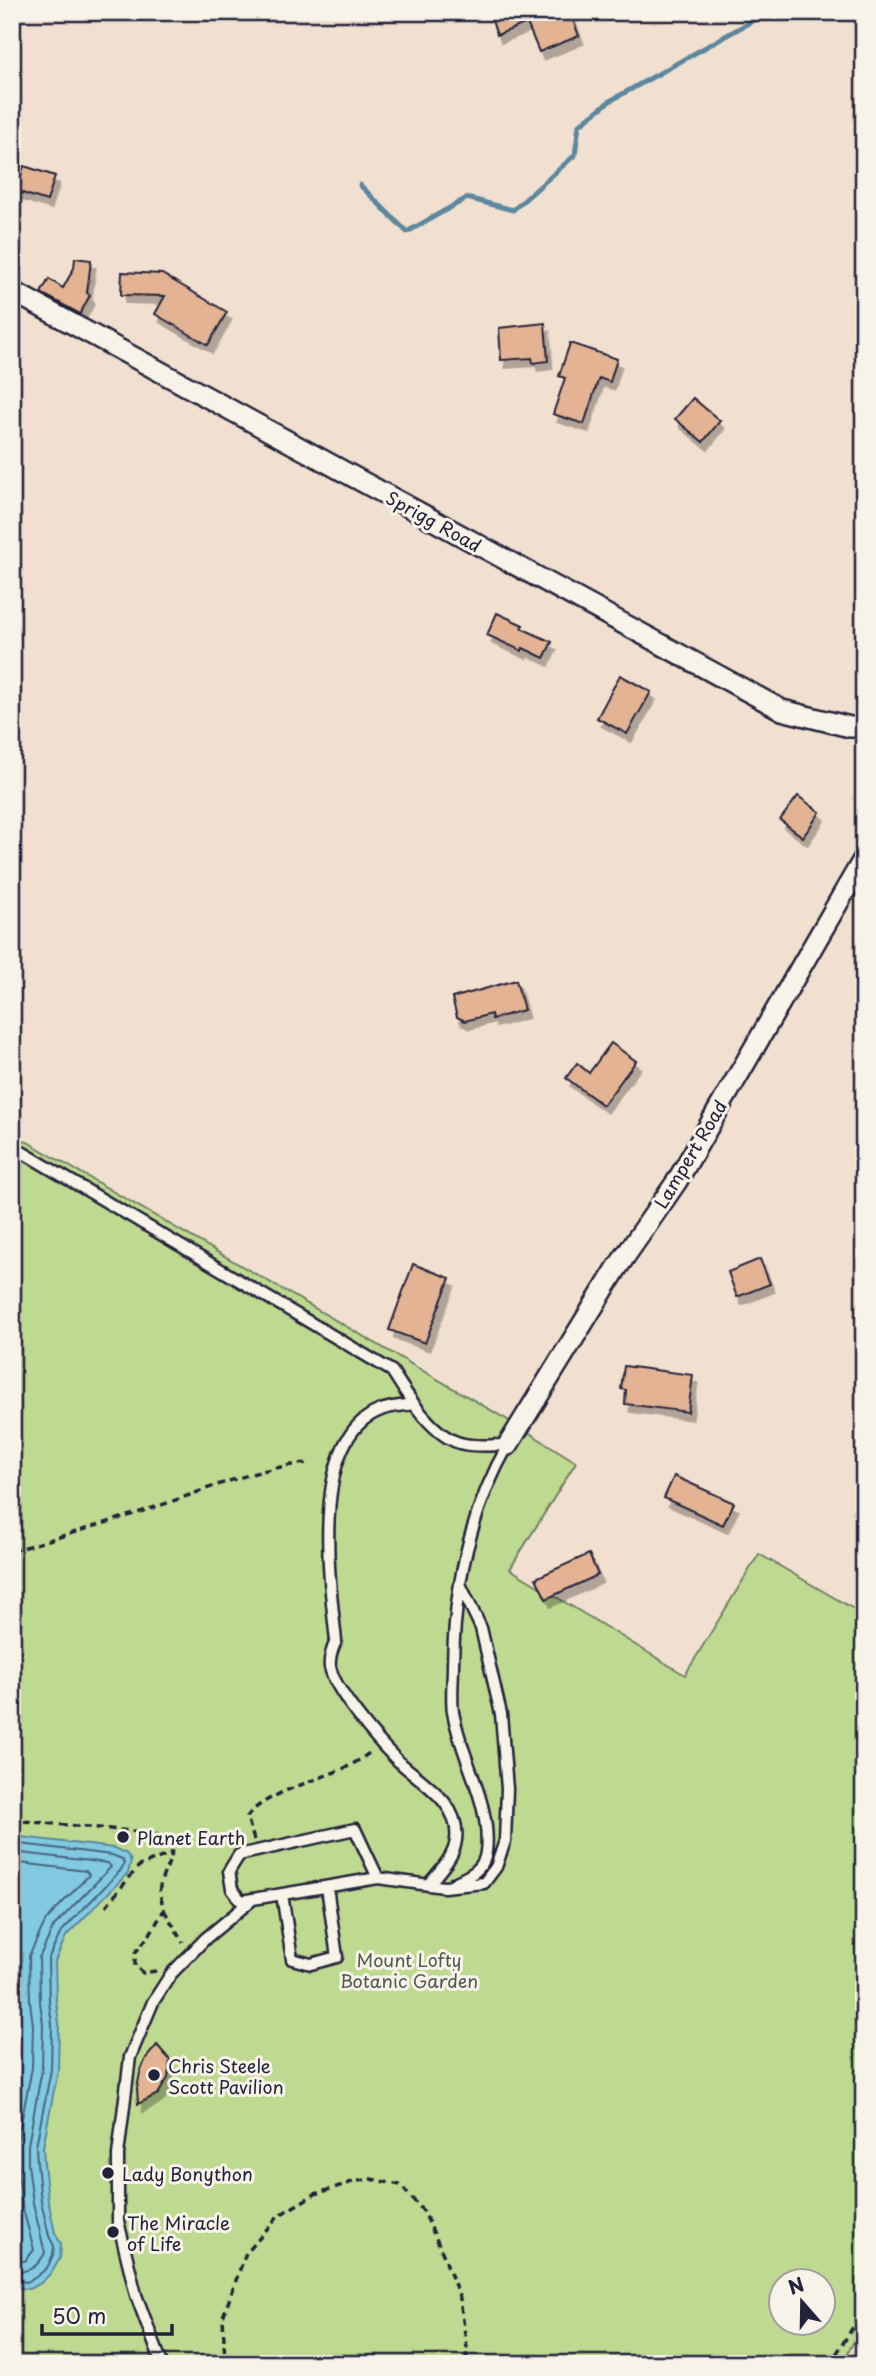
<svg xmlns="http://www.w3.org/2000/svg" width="876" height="2376" viewBox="0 0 876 2376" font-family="'Playpen Sans',sans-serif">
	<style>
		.green { fill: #bed990; stroke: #707e66; stroke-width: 2; fill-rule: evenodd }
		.water { fill: #81cae1; stroke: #5b879f; stroke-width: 2 }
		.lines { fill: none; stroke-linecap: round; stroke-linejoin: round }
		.shore { stroke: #48657d; stroke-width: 2 }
		.stream { stroke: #5b879f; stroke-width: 5 }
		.building { fill: #e3b394; stroke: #22223b; stroke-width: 2; filter: url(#shadow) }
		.service-casing { stroke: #22223b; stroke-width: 15 }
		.minor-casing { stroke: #22223b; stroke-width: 24 }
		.path { stroke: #22223b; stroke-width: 3.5; stroke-dasharray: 7 5; stroke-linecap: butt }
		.service { stroke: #f7f3e8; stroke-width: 10 }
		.minor { stroke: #f7f3e8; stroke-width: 19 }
		.poi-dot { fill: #22223b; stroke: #f7f3e8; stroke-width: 2.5 }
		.labels { text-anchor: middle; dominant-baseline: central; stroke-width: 6; stroke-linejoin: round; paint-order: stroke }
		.street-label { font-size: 18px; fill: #22223b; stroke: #f7f3e8 }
		.poi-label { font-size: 18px; fill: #22223b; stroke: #f7f3e8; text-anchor: start }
		.park-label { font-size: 18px; fill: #515954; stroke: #f7f3e8 }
	</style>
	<defs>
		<filter id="shadow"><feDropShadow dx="4.5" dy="8" stdDeviation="0" flood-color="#0004"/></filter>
	</defs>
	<rect width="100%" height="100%" fill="#f1e0cf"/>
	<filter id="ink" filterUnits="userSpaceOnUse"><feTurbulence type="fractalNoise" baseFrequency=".0143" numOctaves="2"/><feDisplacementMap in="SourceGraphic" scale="14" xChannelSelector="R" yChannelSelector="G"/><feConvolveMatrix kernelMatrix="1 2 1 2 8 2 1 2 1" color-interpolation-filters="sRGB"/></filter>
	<g filter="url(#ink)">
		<path class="green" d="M 12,1133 L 520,1427 L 576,1462 L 510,1569 L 685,1675 L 759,1554 L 864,1615 L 864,2322 L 842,2364 L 12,2364 ZM 782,2282 L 824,2282 L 824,2324 L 782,2324 Z"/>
		<path class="water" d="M 12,1836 L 114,1848 L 127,1854 L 131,1861 L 128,1873 L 66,1936 L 55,1961 L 56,2001 L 59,2023 L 58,2070 L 43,2147 L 44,2164 L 48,2200 L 55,2233 L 61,2244 L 60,2258 L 52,2272 L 41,2283 L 29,2289 L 12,2287 Z"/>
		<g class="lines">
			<path class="shore" d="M 12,1843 L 112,1855 L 122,1859 L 124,1863 L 121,1870 L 61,1932 L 48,1959 L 49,2002 L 52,2024 L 51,2070 L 36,2146 L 37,2163 L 41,2201 L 49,2236 L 54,2246 L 53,2255 L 47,2268 L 36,2277 L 27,2282 L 12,2280
				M 12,1852 L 108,1863 L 111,1867 L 54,1926 L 39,1958 L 40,2002 L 43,2024 L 42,2069 L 28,2145 L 28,2164 L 33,2203 L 45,2253 C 37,2268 29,2272 12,2272
				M 12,1862 L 86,1871 L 89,1875 L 46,1920 L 29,1956 L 30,2002 L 33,2025 L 32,2068 L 17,2143 L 17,2164 L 22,2205 L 34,2250 L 25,2261 L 12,2261"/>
			<path class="stream" d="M 360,185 L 407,232 L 467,198 L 513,210 L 575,155 L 579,125 L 610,101 L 768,12"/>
		</g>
		<path class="building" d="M 506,12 L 570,12 L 579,36 L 539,52 L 527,23 L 497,35 L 491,18 Z
			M 24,166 L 55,176 L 47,201 L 16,191 Z
			M 75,258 L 91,260 L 87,293 L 90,295 L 80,314 L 41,293 L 49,279 L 63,288 L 74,268 Z
			M 122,272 L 162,274 L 227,312 L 208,345 L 155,314 L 165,296 L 121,295 Z
			M 545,323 L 548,361 L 533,363 L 532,358 L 501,360 L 499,328 Z
			M 570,343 L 617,359 L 610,382 L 599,378 L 584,424 L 553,414 L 565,378 L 559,376 Z
			M 693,398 L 720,421 L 703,442 L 675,419 Z
			M 497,613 L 523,625 L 521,628 L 552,642 L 544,658 L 523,648 L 522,651 L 487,635 Z
			M 620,675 L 651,692 L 627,734 L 597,718 Z
			M 798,796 L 820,812 L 803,837 L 780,820 Z
			M 516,980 L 524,1010 L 492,1019 L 491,1014 L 465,1021 L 457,1017 L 452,998 Z
			M 611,1043 L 636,1061 L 603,1105 L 566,1078 L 577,1063 L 589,1073 Z
			M 760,1259 L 770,1284 L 737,1297 L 728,1272 Z
			M 413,1264 L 450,1278 L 425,1343 L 389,1330 Z
			M 624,1366 L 693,1375 L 688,1412 L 625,1404 L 626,1390 L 621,1389 Z
			M 674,1476 L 734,1503 L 723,1525 L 664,1498 Z
			M 589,1554 L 598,1575 L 546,1599 L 536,1578 Z
			M 157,2045 L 170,2060 L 168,2078 L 158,2094 L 138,2104 L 137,2088 L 140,2073 L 146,2058 Z"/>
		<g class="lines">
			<defs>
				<path id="service" d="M 12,1146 L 392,1371 C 407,1395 434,1439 464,1444 C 478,1447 493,1445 508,1445
					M 413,1404 C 403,1406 390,1406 381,1410 C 308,1437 330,1582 336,1641 C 332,1649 329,1658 330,1667 C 335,1691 377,1740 395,1758 C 418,1781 461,1801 456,1840 C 454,1858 439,1871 428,1885
					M 378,1878 L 355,1829 L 239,1855 L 229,1871 L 232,1889 L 241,1901 L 378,1878 L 444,1887 L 484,1883 L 496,1867 L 505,1841 L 507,1789 L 501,1714 L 481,1628 L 460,1584
					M 454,1883 C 469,1876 484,1870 486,1852 C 492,1805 461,1758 453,1712 C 451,1697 453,1680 453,1665 C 454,1588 470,1512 508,1445
					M 282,1894 L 292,1959 L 311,1964 L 337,1957 L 327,1887
					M 162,2364 L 136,2295 L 118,2221 L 118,2155 L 130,2057 L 153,2002 L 171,1974 L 206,1938 L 253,1899"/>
				<path id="minor" d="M 12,291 L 782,710 L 850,727 L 864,727
					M 508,1445 L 617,1268 L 677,1181 L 864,858"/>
			</defs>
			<use href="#service" class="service-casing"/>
			<use href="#minor" class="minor-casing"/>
			<path class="path" d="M 12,1551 C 65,1535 118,1520 170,1502 C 216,1486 260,1467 309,1463
				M 12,1820 L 153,1833 C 187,1849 165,1861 160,1886 C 159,1894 162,1902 164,1910 L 150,1934 L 135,1953 L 135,1966 L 143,1973 L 156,1971
				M 254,1840 L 247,1817 C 263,1793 323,1779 349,1766 C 357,1762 365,1756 372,1751
				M 106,1906 L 139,1866 L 172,1853
				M 164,1910 L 183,1942
				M 225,2364 L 223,2317 L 245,2255 L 278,2216 L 315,2194 L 352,2182 L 371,2179 L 400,2185 L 424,2212 L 443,2254 L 460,2299 L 467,2348 L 466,2364
				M 830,2364 L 855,2324 L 864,2296"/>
			<use href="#service" class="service"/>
			<use href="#minor" class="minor"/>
		</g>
	</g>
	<g class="poi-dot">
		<circle cx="123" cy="1837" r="7"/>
		<circle cx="154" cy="2075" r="7"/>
		<circle cx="108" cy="2173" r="7"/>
		<circle cx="113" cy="2232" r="7"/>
	</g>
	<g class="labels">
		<g class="street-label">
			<text transform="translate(434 521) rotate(29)">Sprigg Road</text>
			<text transform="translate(690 1154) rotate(-59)">Lampert Road</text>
		</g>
		<g class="poi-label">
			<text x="137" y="1837">Planet Earth</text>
			<text x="168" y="2065">Chris Steele<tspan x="168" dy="21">Scott Pavilion</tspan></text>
			<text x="122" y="2173">Lady Bonython</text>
			<text x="127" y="2222">The Miracle<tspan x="127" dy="21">of Life</tspan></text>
		</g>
		<g class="park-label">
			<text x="409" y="1959">Mount Lofty<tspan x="409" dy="21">Botanic Garden</tspan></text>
		</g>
	</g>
	<rect width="876" height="2376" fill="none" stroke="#f7f3e8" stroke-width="42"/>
	<rect x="21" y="21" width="834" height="2334" fill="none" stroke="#22223b" stroke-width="2.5" filter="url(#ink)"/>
	<g transform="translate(802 2302) rotate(340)"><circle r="33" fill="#f7f3e8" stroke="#a29fa3" stroke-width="2"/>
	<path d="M0-5L12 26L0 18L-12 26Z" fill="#22223b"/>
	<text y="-10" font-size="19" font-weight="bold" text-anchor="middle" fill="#22223b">N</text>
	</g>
	<path d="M42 2324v10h130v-10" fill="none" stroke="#22223b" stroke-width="3.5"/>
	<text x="52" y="2324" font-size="21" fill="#22223b" stroke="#f7f3e8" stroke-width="5" paint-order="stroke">50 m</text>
</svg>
